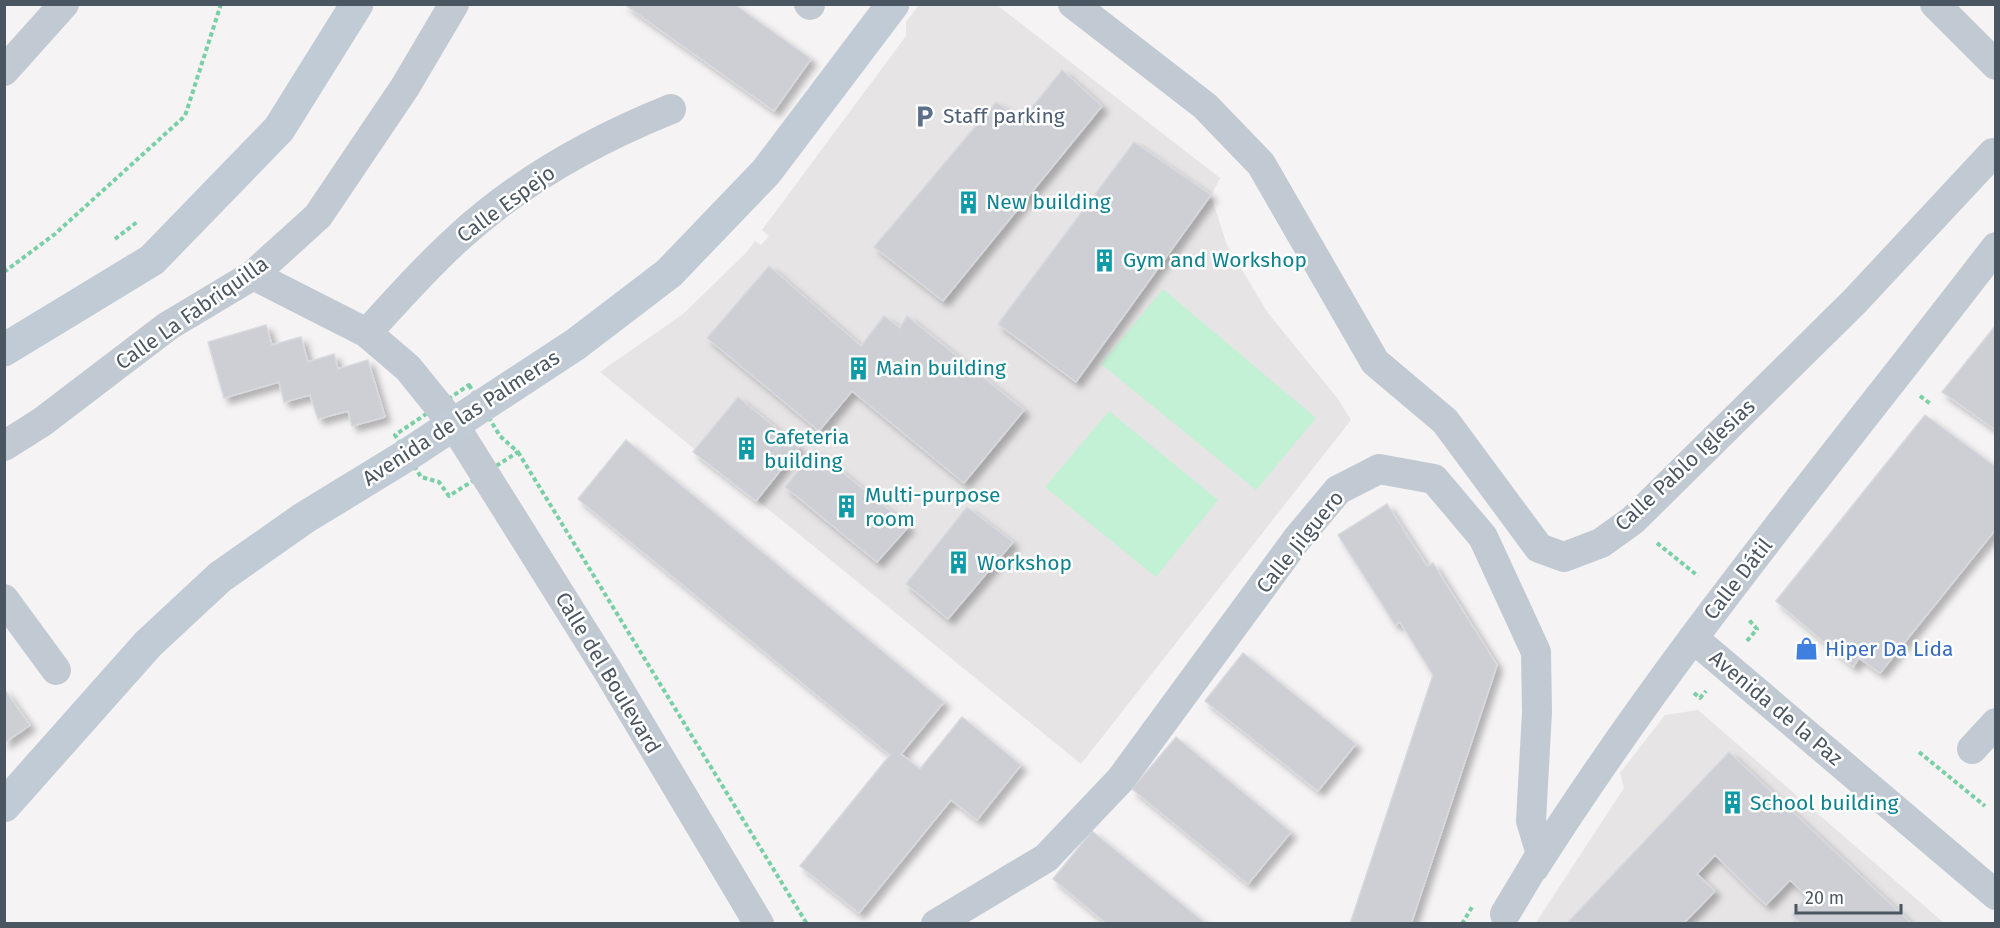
<svg xmlns="http://www.w3.org/2000/svg" width="2000" height="928" viewBox="0 0 2000 928" font-family="'Fira Sans',sans-serif">
	<style>
		.education { fill: #e6e4e5 }
		.green { fill: #c3f1d5 }
		.building { fill: #cdcfd5; stroke: #d7d9de; stroke-width: 1.5; filter: url(#shadow) }
		.lines { fill: none; stroke-linecap: round; stroke-linejoin: round }
		.path { stroke: #7ad0a6; stroke-width: 4; stroke-dasharray: 4.5 3; stroke-linecap: butt }
		.street { stroke: #c1cad2; stroke-width: 30 }
		.secondary { stroke: #c1cbd6; stroke-width: 33 }
		.labels { text-anchor: middle; dominant-baseline: central; stroke-width: 5; stroke-linejoin: round; paint-order: stroke }
		.service-label { font-size: 21px; fill: #4e5e75; stroke: #fff; text-anchor: start }
		.culture-label { font-size: 21px; fill: #0d838f; stroke: #fff; text-anchor: start }
		.street-label { font-size: 21px; fill: #4a5661; stroke: #fff }
		.shop-label { font-size: 21px; fill: #366cbe; stroke: #fff; text-anchor: start }
	</style>
	<defs>
		<filter id="shadow"><feDropShadow dx="5.5" dy="5.5" stdDeviation="3" flood-color="#0004"/></filter>
	</defs>
	<rect width="100%" height="100%" fill="#f5f3f3"/>
	<path class="education" d="M 919,5 L 997,5 L 1220,178 L 1211,196 L 1227,245 L 1268,313 L 1338,399 L 1351,420 L 1081,764 L 600,372 L 683,314 L 746,253 L 755,241 L 761,245 L 769,236 L 762,230 L 906,36 L 906,22 Z
		M 1698,710 L 1944,923 L 1535,924 L 1624,788 L 1620,773 L 1665,715 Z"/>
	<path class="green" d="M 1163,289 L 1316,418 L 1256,490 L 1101,364 Z
		M 1109,411 L 1218,500 L 1156,577 L 1045,487 Z"/>
	<path class="building" d="M 624,4 L 734,4 L 811,59 L 774,111 Z
		M 1062,70 L 1102,106 L 943,301 L 874,247 L 996,102 L 1021,121 Z
		M 1134,142 L 1211,195 L 1076,382 L 998,324 Z
		M 769,266 L 861,346 L 884,316 L 900,328 L 907,316 L 1024,410 L 964,483 L 852,391 L 819,431 L 707,338 Z
		M 266,325 L 272,345 L 301,337 L 308,362 L 334,354 L 338,369 L 368,360 L 385,417 L 352,426 L 348,411 L 318,419 L 310,395 L 284,402 L 279,382 L 224,398 L 208,342 Z
		M 1996,325 L 1996,430 L 1942,392 Z
		M 738,397 L 799,447 L 756,501 L 693,452 Z
		M 1925,415 L 1996,467 L 1996,529 L 1880,673 L 1859,658 L 1853,667 L 1776,601 Z
		M 626,440 L 944,702 L 901,754 L 920,769 L 962,717 L 1021,765 L 977,820 L 951,800 L 859,913 L 800,866 L 890,755 L 578,499 Z
		M 815,450 L 909,526 L 877,562 L 785,487 Z
		M 1387,504 L 1427,566 L 1433,563 L 1497,665 L 1411,924 L 1350,924 L 1433,675 L 1400,622 L 1395,625 L 1338,535 Z
		M 967,507 L 1013,542 L 948,619 L 906,584 Z
		M 1243,653 L 1356,744 L 1318,791 L 1205,701 Z
		M 4,689 L 30,725 L 4,743 Z
		M 1176,737 L 1291,832 L 1248,884 L 1132,789 Z
		M 1729,752 L 1912,924 L 1801,924 L 1792,915 L 1807,896 L 1790,880 L 1766,905 L 1715,855 L 1697,874 L 1715,891 L 1683,924 L 1568,922 Z
		M 1092,831 L 1206,924 L 1107,924 L 1053,879 Z"/>
	<g class="lines">
		<path class="path" d="M 115,239 L 137,222 L 139,223
			M 4,272 L 55,234 L 185,116 L 221,4
			M 469,385 L 500,436 L 518,452 L 449,496 L 439,482 L 421,477 L 395,435 Z
			M 1920,396 L 1932,405
			M 518,452 L 807,924
			M 1657,543 L 1698,576
			M 1747,641 L 1757,629 L 1749,620
			M 1694,693 L 1700,698 L 1706,691
			M 1919,752 L 1985,806
			M 1462,924 L 1472,907"/>
		<path class="street" d="M 809,4 L 810,5
			M 1073,4 L 1205,106 L 1261,164 L 1375,362 L 1445,421 L 1539,548 L 1564,557 L 1601,543 L 1633,520 L 1855,301 L 1993,153
			M 1935,4 L 1996,65
			M 4,71 L 64,4
			M 253,275 L 367,333 L 408,368 L 454,425 L 608,671 L 759,924
			M 367,333 C 396,301 424,269 456,240 C 517,183 594,140 671,109
			M 4,446 L 42,422 L 168,326 L 253,275 L 318,216 L 405,87 L 454,4
			M 4,599 L 56,670
			M 1693,638 L 1996,895
			M 1972,749 L 1996,723
			M 1534,868 C 1672,650 1839,452 1996,247
			M 936,924 L 1046,858 L 1121,779 L 1297,539 L 1338,490 L 1379,469 L 1434,479 L 1483,537 L 1536,652 L 1537,712 L 1531,821 L 1541,854 L 1505,914"/>
		<path class="secondary" d="M 4,350 L 152,260 L 279,129 L 357,4
			M 4,806 L 148,644 L 220,577 L 304,518 L 407,455 L 576,344 L 669,273 L 766,172 L 893,4"/>
	</g>
	<defs>
		<symbol id="parking-bare" viewBox="-9 -9 18 18"><path d="M-3.5-5.5H1a3.5 3.5 0 0 1 0 7H-1V5.5H-3.5ZM-1-3.4V-.6H.8a1.4 1.4 0 0 0 0-2.8Z" fill="#5c6f8a" stroke="#fff" stroke-width="2.5" paint-order="stroke"/></symbol>
		<symbol id="building-bare" viewBox="-9 -9 18 18"><path d="M-4-6H4V6H1V3H-1V6H-4ZM-2.5-4.3h1.7v1.8h-1.7ZM.8-4.3h1.7v1.8H.8ZM-2.5-1h1.7V.8h-1.7ZM.8-1h1.7V.8H.8Z" fill="#0f9aa8" stroke="#fff" stroke-width="2.5" paint-order="stroke"/></symbol>
		<symbol id="shop-bare" viewBox="-9 -9 18 18"><path d="M-5-2.5h2.3a2.7 3.5 0 0 1 5.4 0H5L5.5 6h-11ZM-1.5-2.5h3a1.5 2.3 0 0 0-3 0Z" fill="#3f7fe0" stroke="#fff" stroke-width="2.5" paint-order="stroke"/></symbol>
	</defs>
	<g fill-rule="evenodd">
		<use href="#parking-bare" x="908" y="100" width="33" height="33"/>
		<use href="#building-bare" x="952" y="186" width="33" height="33"/>
		<use href="#building-bare" x="1088" y="244" width="33" height="33"/>
		<use href="#building-bare" x="842" y="352" width="33" height="33"/>
		<use href="#building-bare" x="730" y="432" width="33" height="33"/>
		<use href="#building-bare" x="830" y="490" width="33" height="33"/>
		<use href="#building-bare" x="942" y="546" width="33" height="33"/>
		<use href="#shop-bare" x="1790" y="632" width="33" height="33"/>
		<use href="#building-bare" x="1716" y="786" width="33" height="33"/>
	</g>
	<g class="labels">
		<g class="service-label">
			<text x="943" y="116">Staff parking</text>
		</g>
		<g class="culture-label">
			<text x="986" y="202">New building</text>
			<text x="1123" y="260">Gym and Workshop</text>
			<text x="876" y="368">Main building</text>
			<text x="764" y="437">Cafeteria<tspan x="764" dy="24">building</tspan></text>
			<text x="865" y="495">Multi-purpose<tspan x="865" dy="24">room</tspan></text>
			<text x="977" y="563">Workshop</text>
			<text x="1750" y="803">School building</text>
		</g>
		<g class="street-label">
			<text transform="translate(506 204) rotate(-36)">Calle Espejo</text>
			<text transform="translate(192 313) rotate(-35)">Calle La Fabriquilla</text>
			<text transform="translate(461 418) rotate(-33)">Avenida de las Palmeras</text>
			<text transform="translate(1685 465) rotate(-43)">Calle Pablo Iglesias</text>
			<text transform="translate(1300 542) rotate(-51)">Calle Jilguero</text>
			<text transform="translate(1738 579) rotate(-52)">Calle Dátil</text>
			<text transform="translate(608 673) rotate(59)">Calle del Boulevard</text>
			<text transform="translate(1776 708) rotate(40)">Avenida de la Paz</text>
		</g>
		<g class="shop-label">
			<text x="1825" y="649">Hiper Da Lida</text>
		</g>
	</g>
	<rect width="2000" height="928" fill="none" stroke="#4a5661" stroke-width="12"/>
	<path d="M1796 904v9h105v-9" fill="none" stroke="#4a5661" stroke-width="3"/>
	<text x="1805" y="904" font-size="18" fill="#4a5661" stroke="#ffffff" stroke-width="4.5" paint-order="stroke">20 m</text>
</svg>
